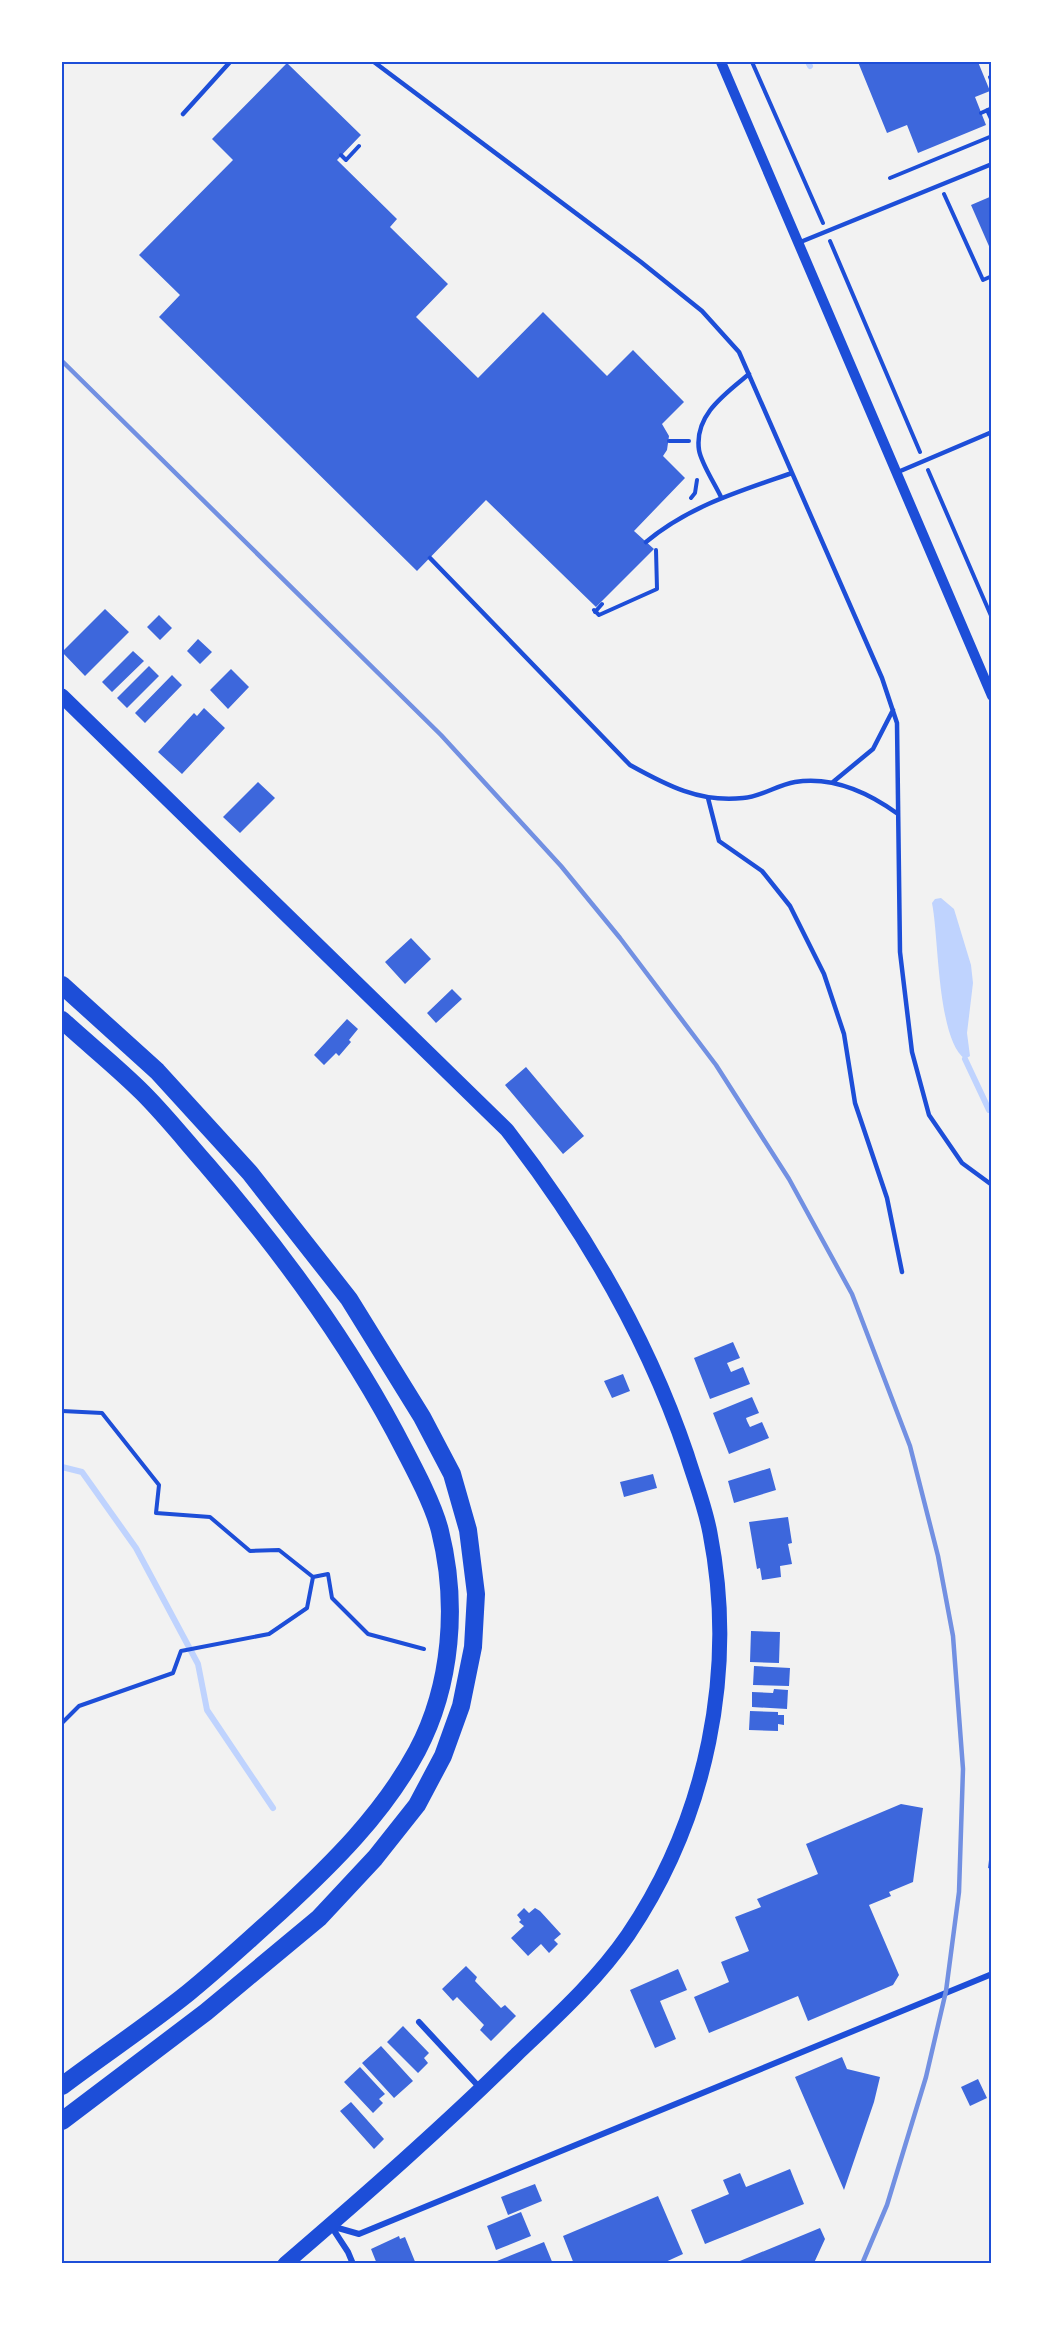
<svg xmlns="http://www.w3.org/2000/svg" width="1053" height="2325" viewBox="0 0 1053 2325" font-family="'Work Sans',sans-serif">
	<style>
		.water { fill: #bfd3fe }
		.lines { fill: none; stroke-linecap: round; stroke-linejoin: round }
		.stream { stroke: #bfd3fe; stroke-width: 6 }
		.building { fill: #3d67dc }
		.path { stroke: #1d4ed8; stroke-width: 4 }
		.service { stroke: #1d4ed8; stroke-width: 4.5 }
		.minor { stroke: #1d4ed8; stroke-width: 6 }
		.tertiary { stroke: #1d4ed8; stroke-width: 10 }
		.primary { stroke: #1d4ed8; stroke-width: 15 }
		.motorway { stroke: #1d4ed8; stroke-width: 18 }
		.rail { stroke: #7290e2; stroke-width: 4.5 }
		.neatline { fill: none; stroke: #1d4ed8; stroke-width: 2 }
	</style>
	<rect width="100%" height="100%" fill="#f2f2f2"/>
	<path class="water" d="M 941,898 L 954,909 L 971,965 L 973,983 L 967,1033 L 970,1056 L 965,1059 C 937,1039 939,937 932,903 L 935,899 Z"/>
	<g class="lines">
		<path class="stream" d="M 808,62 L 810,66
			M 965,1059 L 989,1110
			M 62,1467 L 82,1472 L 136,1548 L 198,1664 L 207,1710 L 273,1808"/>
	</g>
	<path class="building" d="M 858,62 L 978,62 L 990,91 L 975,97 L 986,125 L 918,153 L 907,125 L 887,133 Z
		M 287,63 L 361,135 L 337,160 L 397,219 L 390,227 L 448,284 L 416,317 L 478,378 L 543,312 L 607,376 L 633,350 L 684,402 L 662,424 L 669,436 L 667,450 L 663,456 L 685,478 L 634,531 L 654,549 L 596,607 L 486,500 L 417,571 L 159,317 L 180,295 L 139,255 L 233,160 L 212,139 Z
		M 992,196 L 992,253 L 971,205 Z
		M 105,609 L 129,632 L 85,676 L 62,652 Z
		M 159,615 L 172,628 L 160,640 L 147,627 Z
		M 198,639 L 212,652 L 200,664 L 187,651 Z
		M 133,651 L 144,661 L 112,692 L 102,682 Z
		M 149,666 L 159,676 L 127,708 L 117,698 Z
		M 231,669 L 249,687 L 228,709 L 210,690 Z
		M 172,675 L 182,685 L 145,723 L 135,713 Z
		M 204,708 L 225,728 L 182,774 L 158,752 L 194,713 L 197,716 Z
		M 258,782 L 275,798 L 240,833 L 223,817 Z
		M 411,938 L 431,959 L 405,984 L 385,962 Z
		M 452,989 L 462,999 L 436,1023 L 427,1013 Z
		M 347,1019 L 358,1029 L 349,1040 L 351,1042 L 339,1056 L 336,1053 L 324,1065 L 314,1055 Z
		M 526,1067 L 584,1136 L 563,1154 L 505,1085 Z
		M 733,1342 L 740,1358 L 727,1363 L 731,1372 L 743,1367 L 750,1384 L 710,1399 L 694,1358 Z
		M 623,1374 L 630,1391 L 612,1398 L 604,1381 Z
		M 752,1397 L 759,1413 L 746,1418 L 747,1421 L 750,1427 L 762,1422 L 769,1438 L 729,1454 L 713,1413 Z
		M 770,1468 L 776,1490 L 734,1503 L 728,1481 Z
		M 653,1474 L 657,1488 L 624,1497 L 620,1482 Z
		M 788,1517 L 792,1543 L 788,1544 L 792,1564 L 780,1566 L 781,1577 L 762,1580 L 760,1568 L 757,1569 L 749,1522 Z
		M 751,1631 L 780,1632 L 779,1663 L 750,1662 Z
		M 754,1666 L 790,1668 L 789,1686 L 753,1685 Z
		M 774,1689 L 788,1690 L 787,1709 L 752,1707 L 752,1692 L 773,1693 Z
		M 750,1711 L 778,1712 L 778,1715 L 784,1715 L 784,1725 L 778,1724 L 778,1731 L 749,1730 Z
		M 901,1804 L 923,1808 L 913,1882 L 889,1892 L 891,1896 L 869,1905 L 899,1975 L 893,1985 L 808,2021 L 798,1996 L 709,2033 L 694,1997 L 729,1982 L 721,1962 L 749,1951 L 735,1917 L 761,1907 L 757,1899 L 818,1874 L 806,1844 Z
		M 990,1852 L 992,1852 L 992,1869 L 988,1868 Z
		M 524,1908 L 529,1913 L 535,1908 L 540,1911 L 561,1934 L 554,1940 L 558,1944 L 549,1953 L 541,1944 L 528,1956 L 511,1938 L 524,1926 L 519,1922 L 521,1920 L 517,1915 Z
		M 466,1966 L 477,1977 L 475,1981 L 501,2008 L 505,2005 L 516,2016 L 491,2041 L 480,2030 L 484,2025 L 457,1997 L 453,2001 L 442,1989 Z
		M 678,1969 L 687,1990 L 660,2001 L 676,2039 L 655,2048 L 630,1990 Z
		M 403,2026 L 429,2053 L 424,2058 L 428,2063 L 418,2073 L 387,2042 Z
		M 381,2046 L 413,2081 L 394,2098 L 362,2063 Z
		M 842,2057 L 847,2069 L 880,2077 L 874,2102 L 844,2190 L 795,2077 Z
		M 360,2067 L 385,2094 L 379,2099 L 383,2103 L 373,2113 L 344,2082 Z
		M 978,2079 L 987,2098 L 970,2106 L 961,2087 Z
		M 351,2102 L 384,2139 L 374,2149 L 340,2111 Z
		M 790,2169 L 804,2204 L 705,2244 L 691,2210 L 729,2194 L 723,2180 L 740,2173 L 746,2187 Z
		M 535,2184 L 542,2201 L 508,2215 L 501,2197 Z
		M 658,2196 L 683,2254 L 661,2264 L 574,2264 L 563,2236 Z
		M 521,2212 L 531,2236 L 496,2250 L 487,2226 Z
		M 820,2228 L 825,2239 L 814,2263 L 735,2263 Z
		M 399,2236 L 400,2239 L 405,2237 L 416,2264 L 377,2264 L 371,2249 Z
		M 544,2242 L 553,2264 L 493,2264 L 497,2261 Z"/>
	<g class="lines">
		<path class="path" d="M 752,62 L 823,223
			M 990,77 L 992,82
			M 987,110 L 992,121
			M 981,113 L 992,108
			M 341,155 L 346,160 L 359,146
			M 890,178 L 992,136
			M 944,194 L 983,280 L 992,276
			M 830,241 L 920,452
			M 669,441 L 689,441
			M 928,470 L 992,618
			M 691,498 L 695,493 L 697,480
			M 594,610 L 599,615 L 657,589 L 656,550
			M 595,612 L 602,604
			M 62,1411 L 102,1413 L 159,1485 L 156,1513 L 210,1517 L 250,1551 L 279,1550 L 313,1577
			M 313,1577 L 328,1574 L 332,1598 L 368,1634 L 424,1649
			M 62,1723 L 79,1706 L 173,1673 L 181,1651 L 269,1634 L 307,1608 L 313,1577"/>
		<path class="service" d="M 374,62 L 641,262 L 702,311 L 739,352 L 882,678 L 897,723 L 900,952 L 912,1052 L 929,1115 L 962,1163 L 992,1185
			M 183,114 L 230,62
			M 798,243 L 992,164
			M 898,472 L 992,432
			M 721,497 C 715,484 701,463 699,450 C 694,415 725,394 749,374
			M 646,542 C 689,506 740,491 792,473
			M 430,558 L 630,765 C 666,785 700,803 743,798 C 761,797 777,785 795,782 C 833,776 869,793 898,814
			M 833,782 L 873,749 L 893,710
			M 708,798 L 719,841 L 762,871 L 790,906 L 824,974 L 844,1034 L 855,1103 L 887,1198 L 902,1272
			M 992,1901 L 992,1911"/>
		<path class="minor" d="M 419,2022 L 481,2089
			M 331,2226 L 359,2234 L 992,1974
			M 331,2226 L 348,2252 L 353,2264"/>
		<path class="tertiary" d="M 721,62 L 992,696"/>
		<path class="primary" d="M 62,696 L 507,1130 C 583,1228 647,1336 687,1455 C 695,1481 705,1506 710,1533 C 737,1671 707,1818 628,1935 C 597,1980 557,2016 517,2054 C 443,2127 364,2196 285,2264"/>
		<path class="motorway" d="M 62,985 L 157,1071 L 250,1173 L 349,1299 L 422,1417 L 452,1474 L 468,1530 L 476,1594 L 473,1647 L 461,1706 L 443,1756 L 417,1805 L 375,1858 L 319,1918 L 206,2012 L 62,2121
			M 62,1020 C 88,1044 117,1067 143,1093 C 165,1115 185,1140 206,1164 C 278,1247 343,1335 395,1432 C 409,1459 433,1502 440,1531 C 458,1603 452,1685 417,1751 C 383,1814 332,1864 280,1912 C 250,1939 220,1967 188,1993 C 147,2026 103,2055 62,2086"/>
		<path class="rail" d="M 62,361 L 441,735 L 561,866 L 620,938 L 716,1065 L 789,1179 L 852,1294 L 910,1446 L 938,1556 L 953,1636 L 963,1769 L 959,1892 L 946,1991 L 926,2077 L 887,2205 L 862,2264"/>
	</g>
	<rect width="1053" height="2325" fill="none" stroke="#ffffff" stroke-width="126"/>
	<rect x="63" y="63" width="927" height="2199" class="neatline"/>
</svg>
